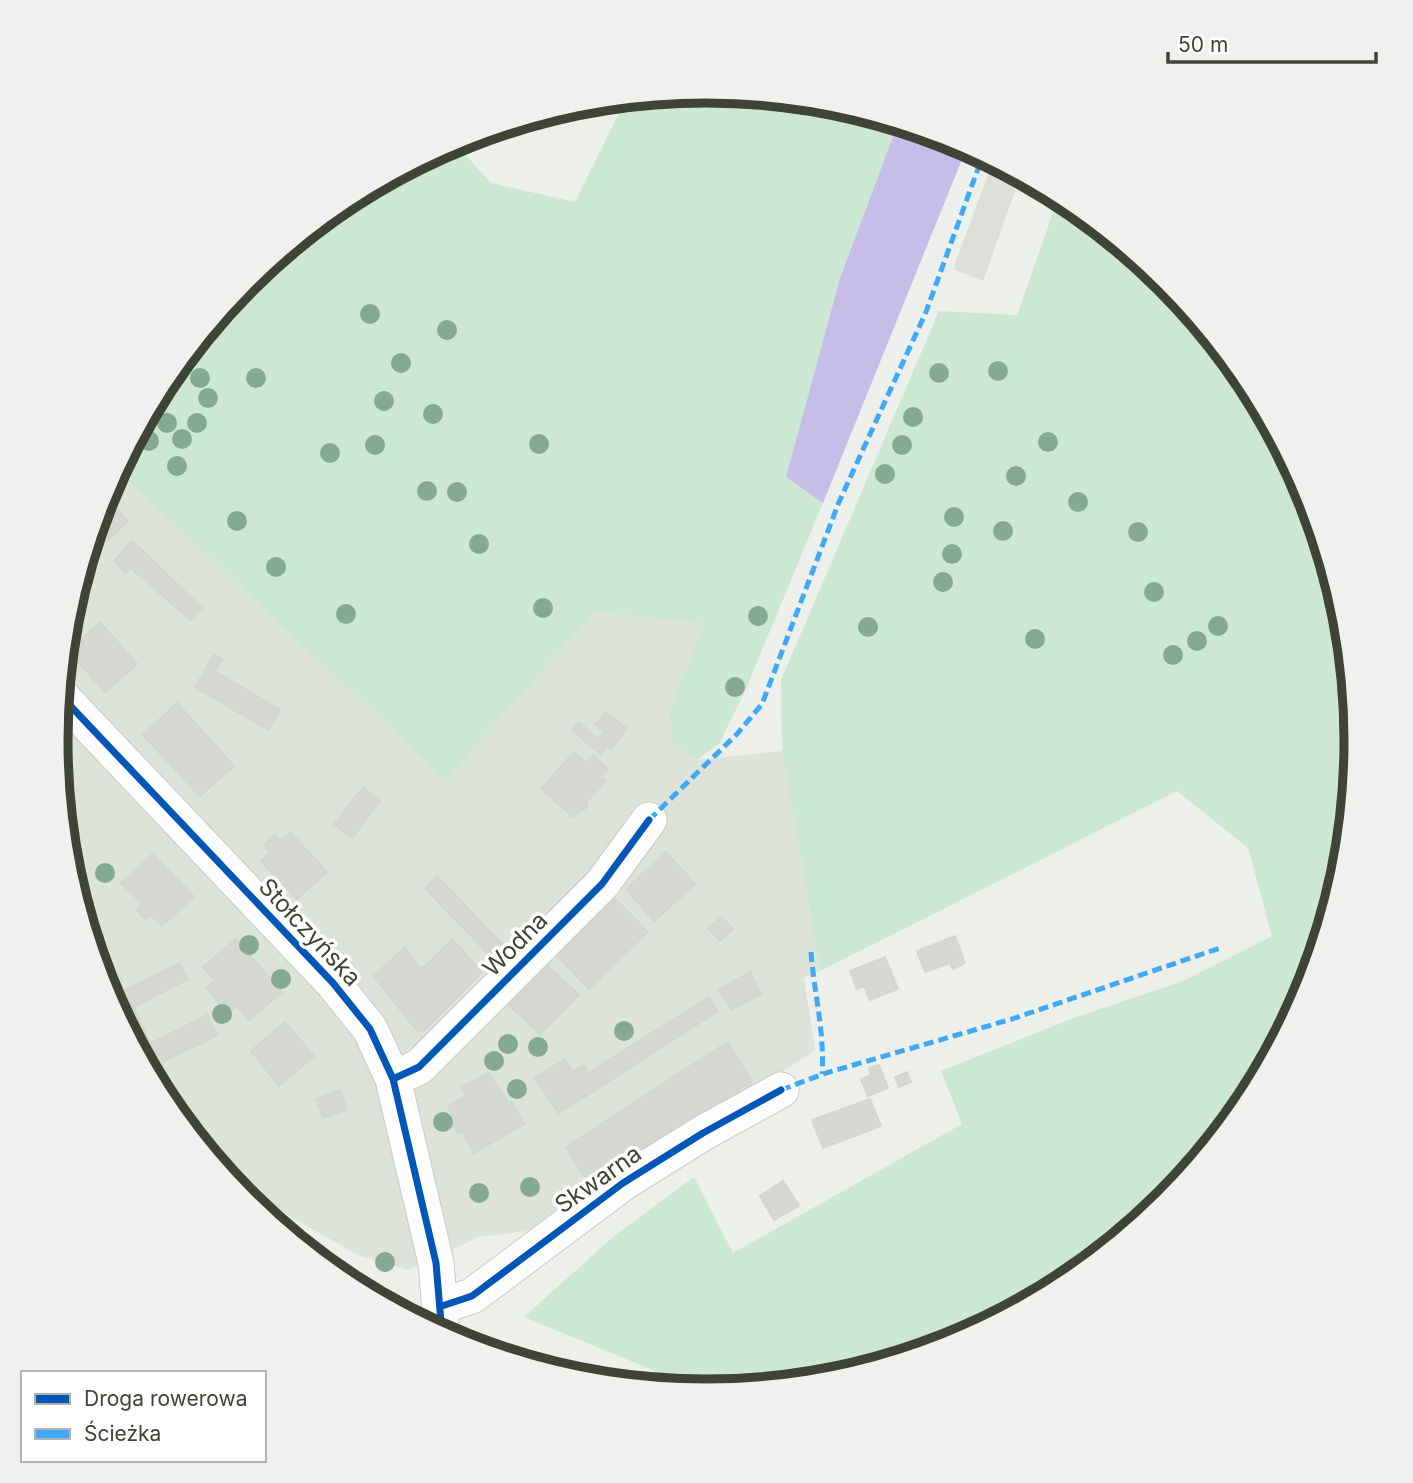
<svg xmlns="http://www.w3.org/2000/svg" width="1413" height="1483" viewBox="0 0 1413 1483" font-family="Inter,sans-serif">
	<style>
		.residential { fill: #dde3d8 }
		.industrial { fill: #dde0da }
		.green { fill: #cde8d2 }
		.water { fill: #c6bee9 }
		.building { fill: #d5d8d2; stroke: #d3d7d0; stroke-width: 2 }
		.lines { fill: none; stroke-linecap: round; stroke-linejoin: round }
		.minor-casing { stroke: #cacdc7; stroke-width: 37 }
		.minor { stroke: #fcfdfc; stroke-width: 35 }
		.quiet { stroke: #3fa9f5; stroke-width: 5; stroke-dasharray: 10 5; stroke-linecap: butt }
		.cycleway-casing { stroke: #fff; stroke-width: 11 }
		.cycleway { stroke: #0057b8; stroke-width: 7 }
		.tree { fill: #85a992 }
		.labels { text-anchor: middle; dominant-baseline: central; stroke-width: 7; stroke-linejoin: round; paint-order: stroke }
		.street-label { font-size: 24px; fill: #3f4437; stroke: #fff }
		.rim { fill: none; stroke: #3f4437; stroke-width: 9 }
	</style>
	<rect width="100%" height="100%" fill="#ecefea"/>
	<path class="residential" d="M 117,471 L 445,781 L 595,612 L 704,624 L 669,711 L 672,742 L 696,760 L 782,751 L 820,971 L 804,978 L 815,1050 L 549,1228 L 479,1237 L 409,1270 L 360,1256 L 233,1185 L 165,1103 L 105,990 L 68,868 L 56,741 L 69,614 L 106,492 Z"/>
	<path class="industrial" d="M 993,161 L 1021,175 L 983,281 L 953,269 Z"/>
	<path class="green" d="M 707,91 L 834,104 L 898,123 L 840,278 L 786,477 L 823,503 L 745,691 L 719,744 L 696,760 L 672,742 L 669,711 L 704,624 L 595,612 L 445,781 L 117,471 L 166,380 L 247,281 L 345,200 L 454,142 L 491,183 L 575,202 L 626,99 Z
		M 1059,196 L 1167,282 L 1248,380 L 1308,493 L 1345,615 L 1357,742 L 1344,869 L 1307,991 L 1247,1103 L 1166,1202 L 1068,1283 L 955,1343 L 833,1380 L 706,1392 L 524,1317 L 614,1236 L 694,1177 L 733,1253 L 962,1124 L 941,1071 L 1076,1017 L 1183,981 L 1272,936 L 1248,848 L 1177,791 L 820,971 L 782,751 L 781,680 L 939,311 L 1017,315 Z"/>
	<path class="water" d="M 898,123 L 967,147 L 823,503 L 786,477 L 840,278 Z"/>
	<path class="building" d="M 111,502 L 128,521 L 120,528 L 102,510 Z
		M 101,508 L 120,529 L 106,542 L 94,529 Z
		M 132,541 L 144,552 L 126,573 L 114,561 Z
		M 144,552 L 202,608 L 190,620 L 131,568 Z
		M 100,622 L 137,664 L 105,692 L 69,651 Z
		M 214,655 L 222,659 L 215,671 L 280,710 L 268,730 L 195,687 Z
		M 177,703 L 234,766 L 200,796 L 143,735 Z
		M 606,712 L 627,729 L 611,749 L 599,738 L 604,732 L 595,725 Z
		M 579,722 L 606,747 L 600,754 L 572,730 Z
		M 574,752 L 586,763 L 593,755 L 608,769 L 601,776 L 606,781 L 587,801 L 587,807 L 573,817 L 541,789 Z
		M 363,787 L 380,801 L 352,838 L 334,824 Z
		M 290,832 L 327,872 L 297,899 L 261,861 L 270,852 L 264,845 L 274,834 L 281,841 Z
		M 666,852 L 695,884 L 654,921 L 626,889 Z
		M 153,854 L 194,897 L 162,926 L 151,915 L 145,919 L 137,910 L 143,904 L 121,883 Z
		M 437,876 L 506,948 L 494,960 L 425,888 Z
		M 615,899 L 648,932 L 589,989 L 557,956 Z
		M 721,917 L 733,929 L 720,941 L 708,928 Z
		M 955,936 L 965,963 L 953,969 L 950,963 L 925,972 L 917,951 Z
		M 236,939 L 282,992 L 249,1020 L 237,1006 L 227,1013 L 206,988 L 215,981 L 203,967 Z
		M 452,939 L 482,972 L 425,1030 L 417,1031 L 374,976 L 405,947 L 419,967 L 424,967 Z
		M 885,957 L 898,989 L 870,1000 L 864,986 L 857,989 L 850,971 Z
		M 179,963 L 188,979 L 119,1015 L 109,998 Z
		M 548,966 L 579,995 L 540,1034 L 509,1005 Z
		M 750,972 L 761,994 L 731,1010 L 719,990 Z
		M 709,997 L 718,1011 L 586,1096 L 577,1080 Z
		M 134,1007 L 140,1020 L 125,1028 L 119,1015 Z
		M 208,1015 L 214,1028 L 199,1035 L 193,1022 Z
		M 139,1020 L 160,1063 L 148,1069 L 125,1028 Z
		M 193,1022 L 199,1035 L 214,1028 L 218,1035 L 160,1063 L 151,1043 Z
		M 285,1022 L 314,1056 L 279,1086 L 251,1051 Z
		M 728,1042 L 752,1082 L 672,1133 L 647,1094 Z
		M 565,1059 L 573,1072 L 584,1065 L 588,1073 L 548,1098 L 535,1078 Z
		M 879,1065 L 888,1088 L 868,1096 L 861,1079 L 871,1075 L 869,1068 Z
		M 907,1072 L 911,1082 L 899,1087 L 895,1077 Z
		M 489,1073 L 509,1104 L 512,1102 L 524,1124 L 474,1153 L 464,1134 L 461,1131 L 458,1133 L 452,1123 L 455,1120 L 448,1106 L 466,1096 L 462,1087 Z
		M 577,1080 L 586,1096 L 559,1113 L 548,1098 Z
		M 340,1090 L 347,1110 L 323,1118 L 316,1099 Z
		M 647,1094 L 672,1133 L 590,1186 L 566,1147 Z
		M 870,1099 L 881,1126 L 823,1148 L 812,1120 Z
		M 783,1181 L 799,1206 L 774,1220 L 760,1196 Z"/>
	<g class="lines">
		<defs>
			<path id="minor" d="M 61,696 L 333,983 L 370,1029 L 393,1079 L 436,1263 L 442,1334
				M 393,1079 L 419,1067 L 602,884 L 649,820
				M 442,1306 L 472,1296 L 623,1183 L 703,1133 L 781,1090"/>
		</defs>
		<use href="#minor" class="minor-casing"/>
		<use href="#minor" class="minor"/>
		<path class="quiet" d="M 649,820 L 737,734 L 762,704 L 839,502 L 926,312 L 983,155
			M 811,952 C 814,993 825,1033 822,1074
			M 781,1090 L 826,1073 L 1012,1019 L 1223,947"/>
		<defs>
			<path id="cycleway" d="M 61,696 L 333,983 L 370,1029 L 393,1079 L 436,1263 L 442,1334
				M 393,1079 L 419,1067 L 602,884 L 649,820
				M 442,1306 L 472,1296 L 623,1183 L 703,1133 L 781,1090"/>
		</defs>
		<use href="#cycleway" class="cycleway-casing"/>
		<use href="#cycleway" class="cycleway"/>
	</g>
	<g class="tree">
		<circle cx="370" cy="314" r="10"/>
		<circle cx="447" cy="330" r="10"/>
		<circle cx="401" cy="363" r="10"/>
		<circle cx="998" cy="371" r="10"/>
		<circle cx="939" cy="373" r="10"/>
		<circle cx="200" cy="378" r="10"/>
		<circle cx="256" cy="378" r="10"/>
		<circle cx="208" cy="398" r="10"/>
		<circle cx="384" cy="401" r="10"/>
		<circle cx="433" cy="414" r="10"/>
		<circle cx="913" cy="417" r="10"/>
		<circle cx="167" cy="423" r="10"/>
		<circle cx="197" cy="423" r="10"/>
		<circle cx="182" cy="439" r="10"/>
		<circle cx="149" cy="441" r="10"/>
		<circle cx="1048" cy="442" r="10"/>
		<circle cx="539" cy="444" r="10"/>
		<circle cx="375" cy="445" r="10"/>
		<circle cx="902" cy="445" r="10"/>
		<circle cx="330" cy="453" r="10"/>
		<circle cx="177" cy="466" r="10"/>
		<circle cx="885" cy="474" r="10"/>
		<circle cx="1016" cy="476" r="10"/>
		<circle cx="427" cy="491" r="10"/>
		<circle cx="457" cy="492" r="10"/>
		<circle cx="1078" cy="502" r="10"/>
		<circle cx="954" cy="517" r="10"/>
		<circle cx="237" cy="521" r="10"/>
		<circle cx="1003" cy="531" r="10"/>
		<circle cx="1138" cy="532" r="10"/>
		<circle cx="479" cy="544" r="10"/>
		<circle cx="952" cy="554" r="10"/>
		<circle cx="276" cy="567" r="10"/>
		<circle cx="943" cy="582" r="10"/>
		<circle cx="1154" cy="592" r="10"/>
		<circle cx="543" cy="608" r="10"/>
		<circle cx="346" cy="614" r="10"/>
		<circle cx="758" cy="616" r="10"/>
		<circle cx="1218" cy="626" r="10"/>
		<circle cx="868" cy="627" r="10"/>
		<circle cx="1035" cy="639" r="10"/>
		<circle cx="1197" cy="641" r="10"/>
		<circle cx="1173" cy="655" r="10"/>
		<circle cx="735" cy="687" r="10"/>
		<circle cx="105" cy="873" r="10"/>
		<circle cx="249" cy="945" r="10"/>
		<circle cx="281" cy="979" r="10"/>
		<circle cx="222" cy="1014" r="10"/>
		<circle cx="624" cy="1031" r="10"/>
		<circle cx="508" cy="1044" r="10"/>
		<circle cx="538" cy="1047" r="10"/>
		<circle cx="494" cy="1061" r="10"/>
		<circle cx="517" cy="1089" r="10"/>
		<circle cx="443" cy="1122" r="10"/>
		<circle cx="530" cy="1187" r="10"/>
		<circle cx="479" cy="1193" r="10"/>
		<circle cx="385" cy="1262" r="10"/>
	</g>
	<g class="labels">
		<g class="street-label">
			<text transform="translate(310 932) rotate(47)">Stołczyńska</text>
			<text transform="translate(515 944) rotate(-45)">Wodna</text>
			<text transform="translate(598 1179) rotate(-35)">Skwarna</text>
		</g>
	</g>
	<path d="M0 0H1413V1483H0ZM68 741a638 638 0 1 1 1276 0a638 638 0 1 1-1276 0Z" fill="#f0f0ef" fill-rule="evenodd"/>
	<path class="rim" d="M68 741a638 638 0 1 1 1276 0a638 638 0 1 1-1276 0Z"/>
	<rect x="21" y="1371" width="245" height="91" fill="#ffffff" stroke="#b2b4af" stroke-width="2"/>
	<rect x="35" y="1394" width="35" height="10" fill="#0057b8" stroke="#b2b4af" stroke-width="2"/>
	<text x="84" y="1406" font-size="21" fill="#3f4437">Droga rowerowa</text>
	<rect x="35" y="1429" width="35" height="10" fill="#3fa9f5" stroke="#b2b4af" stroke-width="2"/>
	<text x="84" y="1441" font-size="21" fill="#3f4437">Ścieżka</text>
	<path d="M1168 52v10h208v-10" fill="none" stroke="#3f4437" stroke-width="3.5"/>
	<text x="1178" y="52" font-size="21" fill="#3f4437" stroke="#ffffff" stroke-width="5" paint-order="stroke">50 m</text>
</svg>
